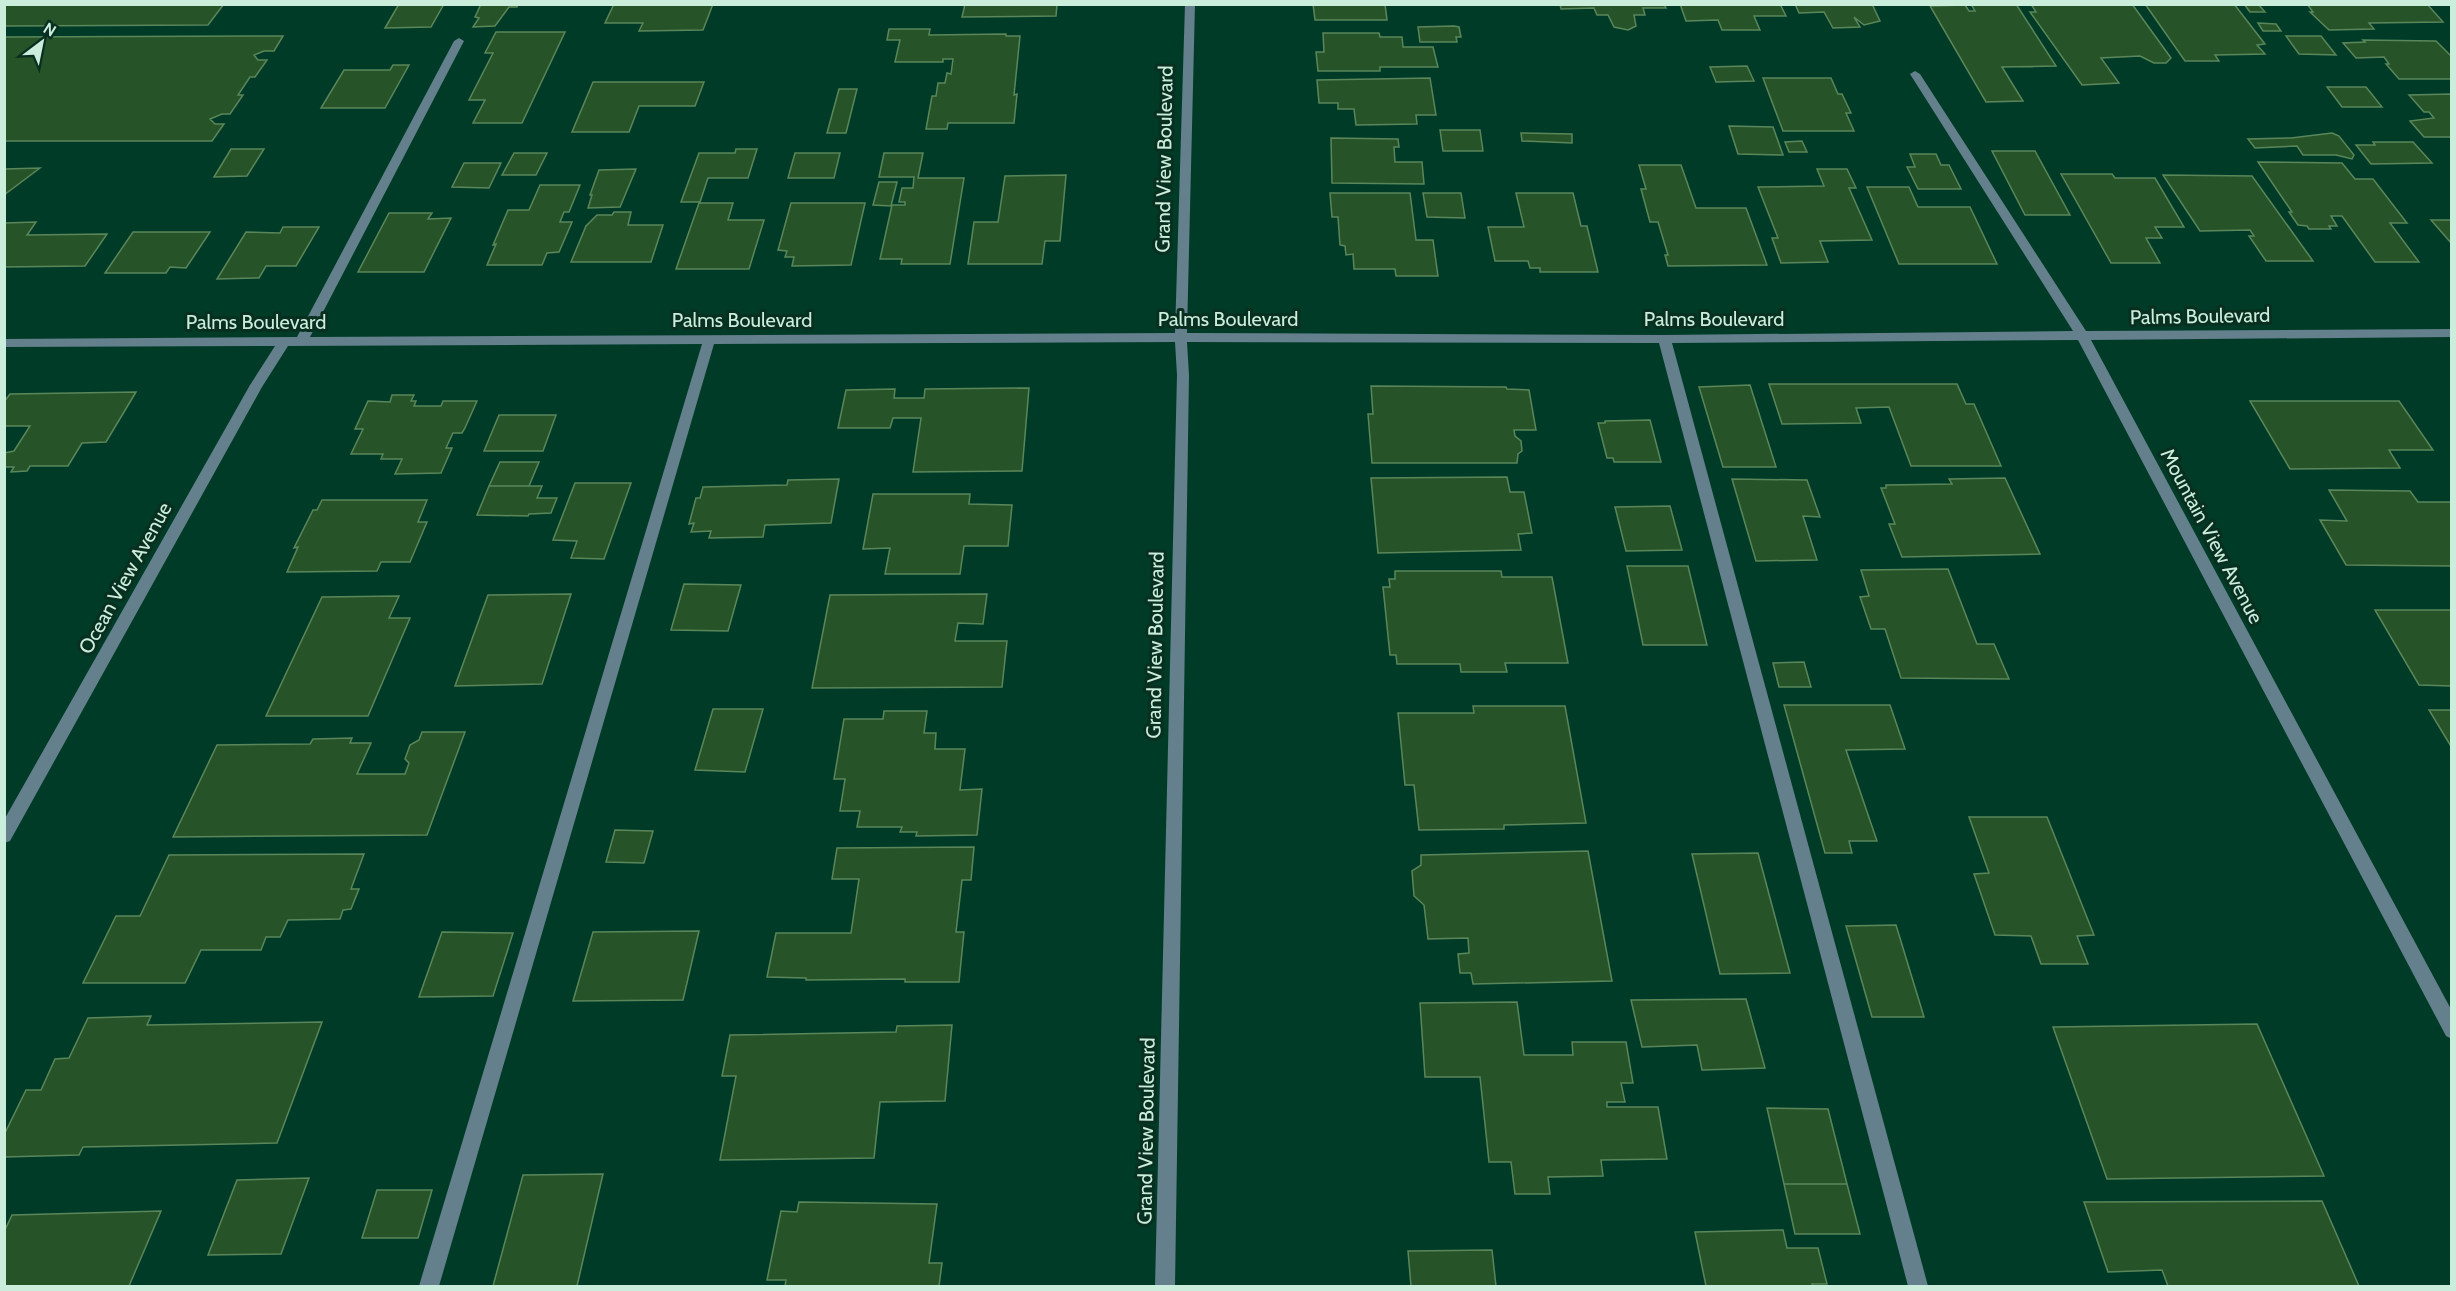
<svg xmlns="http://www.w3.org/2000/svg" width="2456" height="1291" viewBox="0 0 2456 1291" font-family="Cabin,sans-serif">
	<style>
		.building { fill: #275329; stroke: #5a875a; stroke-width: 1.5 }
		.lines { fill: none; stroke-linecap: round; stroke-linejoin: round }
		.minor { fill: #63808c; fill-rule: evenodd }
		.labels { text-anchor: middle; dominant-baseline: central; stroke-width: 6; stroke-linejoin: round; paint-order: stroke }
		.street-label { font-size: 20px; fill: #cbeddc; stroke: #082f20 }
	</style>
	<rect width="100%" height="100%" fill="#003b28"/>
	<path class="building" d="M 4,4 L 224,4 L 208,25 L 4,26 Z
		M 399,4 L 444,4 L 431,27 L 385,28 Z
		M 481,4 L 518,4 L 517,7 L 509,7 L 495,26 L 473,27 L 479,18 L 475,17 Z
		M 614,4 L 713,4 L 703,30 L 639,31 L 643,23 L 605,23 Z
		M 965,4 L 1057,4 L 1056,16 L 962,17 Z
		M 1313,4 L 1385,4 L 1387,20 L 1315,20 Z
		M 1560,4 L 1664,4 L 1666,8 L 1643,8 L 1645,15 L 1634,15 L 1636,26 L 1628,30 L 1614,27 L 1608,15 L 1597,15 L 1594,8 L 1561,9 Z
		M 1680,4 L 1780,4 L 1786,16 L 1754,16 L 1760,30 L 1722,30 L 1718,20 L 1686,21 Z
		M 1795,4 L 1872,4 L 1880,21 L 1864,25 L 1854,17 L 1860,27 L 1833,28 L 1824,12 L 1799,13 Z
		M 1971,4 L 2016,4 L 2056,66 L 2002,67 L 2023,101 L 1986,102 L 1930,6 L 1965,5 L 1969,11 L 1975,11 Z
		M 2031,4 L 2132,4 L 2171,58 L 2166,63 L 2154,63 L 2140,56 L 2101,58 L 2119,83 L 2082,85 L 2030,12 L 2036,12 Z
		M 2145,4 L 2234,4 L 2265,44 L 2257,45 L 2265,54 L 2215,55 L 2219,61 L 2185,61 Z
		M 2244,4 L 2258,4 L 2265,12 L 2250,12 Z
		M 2307,4 L 2427,4 L 2443,22 L 2369,23 L 2374,29 L 2329,30 L 2310,12 L 2313,12 Z
		M 2258,23 L 2276,24 L 2281,31 L 2263,31 Z
		M 1454,26 L 1459,27 L 1461,37 L 1456,37 L 1457,42 L 1420,42 L 1418,27 Z
		M 889,29 L 930,29 L 929,35 L 1006,34 L 1006,36 L 1020,36 L 1014,95 L 1017,94 L 1014,123 L 948,123 L 947,129 L 926,129 L 932,96 L 936,96 L 938,83 L 945,83 L 947,73 L 951,74 L 953,59 L 943,59 L 943,62 L 895,62 L 900,40 L 887,40 Z
		M 496,32 L 565,32 L 522,123 L 473,123 L 485,100 L 469,100 L 493,53 L 485,53 Z
		M 1323,33 L 1379,33 L 1380,37 L 1402,37 L 1403,47 L 1433,47 L 1438,67 L 1380,67 L 1380,71 L 1318,71 L 1316,52 L 1324,52 Z
		M 283,36 L 274,51 L 264,51 L 254,55 L 258,60 L 267,60 L 255,77 L 250,77 L 238,95 L 243,95 L 230,114 L 222,114 L 210,119 L 215,124 L 224,124 L 212,141 L 4,141 L 4,37 Z
		M 2286,36 L 2321,36 L 2336,55 L 2299,54 Z
		M 2363,40 L 2436,41 L 2452,57 L 2452,79 L 2399,79 L 2386,64 L 2389,64 L 2384,57 L 2356,58 L 2343,43 L 2365,42 Z
		M 393,65 L 409,65 L 385,108 L 321,108 L 344,70 L 390,70 Z
		M 1747,66 L 1754,81 L 1716,82 L 1710,67 Z
		M 1430,78 L 1436,115 L 1416,115 L 1417,124 L 1356,125 L 1354,109 L 1338,109 L 1338,103 L 1319,103 L 1317,80 Z
		M 1763,78 L 1831,78 L 1838,94 L 1842,94 L 1851,113 L 1846,113 L 1854,131 L 1783,131 Z
		M 593,82 L 704,82 L 695,106 L 639,106 L 629,132 L 572,132 Z
		M 2327,87 L 2366,87 L 2382,107 L 2342,107 Z
		M 839,89 L 857,89 L 846,133 L 827,133 Z
		M 2452,94 L 2452,137 L 2424,137 L 2410,121 L 2434,118 L 2429,112 L 2424,112 L 2409,95 Z
		M 1729,126 L 1773,127 L 1783,155 L 1738,154 Z
		M 1440,130 L 1480,130 L 1483,151 L 1443,151 Z
		M 1521,133 L 1572,134 L 1572,143 L 1522,141 Z
		M 2332,133 L 2339,136 L 2354,155 L 2352,159 L 2336,155 L 2303,155 L 2297,146 L 2255,148 L 2248,139 L 2291,138 Z
		M 1331,138 L 1398,139 L 1399,147 L 1394,147 L 1395,162 L 1422,162 L 1424,184 L 1332,183 Z
		M 1802,141 L 1807,152 L 1789,152 L 1785,142 Z
		M 2373,142 L 2413,142 L 2432,163 L 2371,164 L 2356,145 L 2375,145 Z
		M 231,149 L 264,149 L 247,176 L 214,177 Z
		M 736,149 L 757,149 L 748,178 L 708,178 L 700,202 L 681,202 L 699,153 L 735,153 Z
		M 1992,151 L 2035,151 L 2070,215 L 2025,215 Z
		M 514,153 L 547,153 L 536,175 L 502,175 Z
		M 795,153 L 840,153 L 834,178 L 788,178 Z
		M 884,153 L 923,153 L 918,178 L 964,178 L 950,264 L 901,264 L 902,259 L 880,259 L 892,205 L 905,205 L 905,202 L 899,202 L 902,188 L 913,188 L 914,177 L 879,177 Z
		M 1910,154 L 1936,154 L 1941,165 L 1949,165 L 1961,189 L 1918,189 L 1907,167 L 1915,167 Z
		M 2258,162 L 2342,163 L 2355,179 L 2373,179 L 2407,223 L 2390,223 L 2419,262 L 2375,262 L 2342,216 L 2331,216 L 2337,226 L 2329,226 L 2331,229 L 2309,229 L 2307,226 L 2298,225 L 2289,212 L 2292,212 Z
		M 464,163 L 501,163 L 489,188 L 452,187 Z
		M 1639,165 L 1681,165 L 1696,208 L 1746,208 L 1767,265 L 1668,266 L 1665,255 L 1668,255 L 1658,222 L 1650,222 L 1641,189 L 1646,189 Z
		M 40,168 L 4,195 L 4,169 Z
		M 636,169 L 620,207 L 588,208 L 592,195 L 590,195 L 599,170 Z
		M 1817,169 L 1847,169 L 1856,188 L 1849,188 L 1872,240 L 1820,241 L 1828,262 L 1781,263 L 1772,238 L 1778,238 L 1758,187 L 1824,186 Z
		M 2061,174 L 2112,174 L 2115,178 L 2155,178 L 2184,227 L 2155,227 L 2162,238 L 2146,238 L 2160,263 L 2111,263 Z
		M 1066,175 L 1060,241 L 1045,241 L 1042,264 L 968,264 L 974,222 L 998,222 L 1005,176 Z
		M 2163,175 L 2252,176 L 2313,261 L 2266,261 L 2249,236 L 2254,236 L 2250,230 L 2200,231 Z
		M 879,182 L 897,182 L 891,206 L 873,205 Z
		M 540,185 L 580,185 L 569,212 L 564,212 L 560,222 L 572,222 L 559,252 L 547,253 L 542,265 L 487,265 L 496,244 L 493,245 L 508,210 L 529,210 Z
		M 1867,187 L 1909,187 L 1918,207 L 1970,207 L 1997,264 L 1899,264 Z
		M 1330,193 L 1410,193 L 1416,240 L 1433,240 L 1438,276 L 1396,276 L 1395,269 L 1354,269 L 1353,254 L 1346,255 L 1345,246 L 1340,245 L 1338,217 L 1332,217 Z
		M 1423,193 L 1461,193 L 1465,218 L 1427,217 Z
		M 1516,193 L 1573,193 L 1581,226 L 1587,226 L 1598,272 L 1540,272 L 1540,268 L 1530,268 L 1528,261 L 1495,261 L 1488,227 L 1524,227 Z
		M 699,203 L 733,203 L 728,220 L 764,220 L 749,269 L 676,269 Z
		M 791,203 L 865,203 L 851,265 L 792,266 L 794,257 L 785,257 L 787,251 L 778,250 Z
		M 614,212 L 631,212 L 628,225 L 663,225 L 651,262 L 571,262 L 586,226 L 597,215 L 612,215 Z
		M 389,213 L 432,213 L 428,219 L 451,218 L 424,272 L 358,272 Z
		M 2431,220 L 2452,220 L 2452,244 Z
		M 36,222 L 27,235 L 107,234 L 85,266 L 4,267 L 4,223 Z
		M 283,227 L 319,227 L 296,266 L 266,266 L 259,278 L 217,279 L 246,232 L 280,233 Z
		M 133,232 L 210,232 L 186,268 L 170,267 L 166,273 L 105,273 Z
		M 1769,384 L 1957,384 L 1966,404 L 1974,404 L 2001,466 L 1911,466 L 1889,407 L 1856,408 L 1861,423 L 1782,424 Z
		M 1750,385 L 1776,467 L 1723,467 L 1699,387 Z
		M 1371,386 L 1506,387 L 1507,389 L 1529,390 L 1536,430 L 1514,430 L 1515,436 L 1521,441 L 1522,451 L 1518,454 L 1517,463 L 1372,463 L 1368,414 L 1373,414 Z
		M 1029,388 L 1022,471 L 913,472 L 921,418 L 893,418 L 890,428 L 838,428 L 846,390 L 895,389 L 894,398 L 924,398 L 925,389 Z
		M 136,392 L 106,442 L 82,443 L 68,466 L 30,466 L 27,471 L 11,472 L 14,467 L 4,467 L 4,453 L 14,451 L 30,426 L 4,426 L 4,402 L 10,394 Z
		M 392,395 L 414,395 L 411,401 L 416,401 L 414,406 L 441,406 L 443,401 L 477,401 L 465,428 L 462,433 L 453,433 L 446,448 L 452,448 L 441,473 L 395,474 L 402,459 L 381,459 L 383,454 L 351,454 L 363,429 L 355,429 L 368,401 L 390,402 Z
		M 2250,401 L 2399,401 L 2433,450 L 2389,450 L 2400,468 L 2290,469 Z
		M 499,415 L 556,415 L 543,451 L 484,451 Z
		M 1650,420 L 1661,462 L 1614,462 L 1613,458 L 1607,458 L 1598,423 L 1605,423 L 1605,421 Z
		M 500,462 L 539,462 L 529,486 L 489,486 Z
		M 1507,477 L 1510,492 L 1524,492 L 1532,533 L 1518,534 L 1521,550 L 1378,553 L 1371,478 Z
		M 2005,478 L 2040,554 L 1902,557 L 1889,524 L 1895,524 L 1881,488 L 1886,488 L 1886,485 L 1952,484 L 1949,479 Z
		M 839,479 L 831,523 L 765,525 L 763,537 L 709,538 L 711,531 L 691,532 L 694,523 L 689,524 L 696,498 L 700,498 L 703,487 L 787,485 L 788,480 Z
		M 1732,479 L 1807,480 L 1820,517 L 1803,516 L 1817,560 L 1756,561 Z
		M 575,483 L 631,483 L 604,559 L 571,558 L 577,541 L 553,540 Z
		M 489,486 L 542,486 L 537,498 L 557,498 L 551,513 L 529,514 L 528,516 L 477,515 Z
		M 2329,490 L 2410,491 L 2418,502 L 2452,502 L 2452,566 L 2346,565 L 2320,520 L 2347,521 Z
		M 873,494 L 970,494 L 969,504 L 1012,505 L 1008,546 L 964,546 L 960,574 L 885,574 L 890,548 L 863,549 Z
		M 322,500 L 427,500 L 418,522 L 427,522 L 410,562 L 381,562 L 377,571 L 287,572 L 298,547 L 294,548 L 313,510 L 317,510 Z
		M 1670,506 L 1682,550 L 1626,551 L 1615,507 Z
		M 1627,566 L 1688,566 L 1707,645 L 1643,645 Z
		M 1948,569 L 1977,644 L 1994,644 L 2009,679 L 1901,678 L 1885,629 L 1871,629 L 1860,597 L 1869,596 L 1861,570 Z
		M 1395,571 L 1501,571 L 1502,577 L 1552,577 L 1568,663 L 1505,663 L 1507,672 L 1461,672 L 1460,664 L 1397,664 L 1396,655 L 1390,655 L 1383,587 L 1390,587 L 1389,579 L 1395,579 Z
		M 684,584 L 741,585 L 728,631 L 671,630 Z
		M 571,594 L 542,684 L 455,686 L 488,595 Z
		M 987,594 L 983,624 L 958,623 L 955,641 L 1007,641 L 1002,687 L 812,688 L 830,595 Z
		M 399,596 L 389,618 L 410,618 L 368,716 L 266,716 L 322,597 Z
		M 2375,610 L 2452,610 L 2452,686 L 2419,685 Z
		M 1804,662 L 1811,687 L 1779,687 L 1773,663 Z
		M 1784,705 L 1890,705 L 1905,749 L 1846,750 L 1877,841 L 1849,841 L 1852,853 L 1825,853 Z
		M 1473,706 L 1565,706 L 1586,823 L 1504,825 L 1504,829 L 1419,830 L 1414,785 L 1405,785 L 1398,713 L 1474,713 Z
		M 713,709 L 763,709 L 745,772 L 695,770 Z
		M 2429,710 L 2452,710 L 2452,748 Z
		M 884,711 L 927,711 L 924,733 L 936,733 L 935,749 L 965,749 L 960,790 L 982,789 L 977,835 L 916,836 L 917,832 L 900,832 L 902,827 L 857,827 L 860,811 L 840,811 L 845,779 L 834,779 L 844,719 L 883,719 Z
		M 422,732 L 465,732 L 427,835 L 173,837 L 217,745 L 310,744 L 313,739 L 352,738 L 350,743 L 371,743 L 357,774 L 405,774 L 409,763 L 405,759 L 410,745 L 419,740 Z
		M 1969,817 L 2047,817 L 2094,935 L 2077,936 L 2088,964 L 2041,964 L 2031,936 L 1995,935 L 1974,874 L 1989,873 Z
		M 615,830 L 653,831 L 644,863 L 606,862 Z
		M 974,847 L 971,880 L 962,880 L 956,932 L 964,932 L 959,982 L 905,982 L 905,979 L 806,980 L 806,978 L 767,977 L 776,933 L 851,933 L 859,879 L 832,879 L 837,848 Z
		M 1588,851 L 1612,981 L 1473,984 L 1471,973 L 1460,973 L 1458,954 L 1469,953 L 1468,938 L 1428,939 L 1424,905 L 1414,896 L 1412,871 L 1421,865 L 1421,855 Z
		M 1758,853 L 1790,973 L 1720,974 L 1692,854 Z
		M 364,854 L 351,889 L 359,889 L 351,909 L 343,910 L 340,919 L 288,920 L 280,937 L 266,937 L 261,950 L 201,950 L 185,983 L 83,983 L 116,916 L 140,916 L 169,855 Z
		M 1896,925 L 1924,1017 L 1872,1017 L 1846,926 Z
		M 699,931 L 683,1000 L 573,1001 L 593,932 Z
		M 442,932 L 513,933 L 493,996 L 419,997 Z
		M 1746,999 L 1765,1068 L 1702,1070 L 1697,1045 L 1642,1047 L 1631,1000 Z
		M 1517,1002 L 1524,1055 L 1573,1055 L 1572,1042 L 1626,1042 L 1633,1083 L 1621,1083 L 1625,1102 L 1607,1102 L 1607,1107 L 1658,1107 L 1667,1159 L 1601,1160 L 1603,1176 L 1548,1177 L 1550,1194 L 1515,1194 L 1511,1162 L 1489,1162 L 1480,1077 L 1425,1077 L 1420,1003 Z
		M 151,1016 L 147,1025 L 322,1022 L 277,1143 L 83,1147 L 79,1155 L 4,1157 L 4,1135 L 26,1090 L 41,1090 L 55,1059 L 69,1058 L 88,1018 Z
		M 2257,1024 L 2324,1176 L 2107,1179 L 2053,1027 Z
		M 952,1025 L 945,1101 L 880,1102 L 874,1158 L 720,1160 L 736,1076 L 722,1076 L 730,1035 L 896,1032 L 897,1026 Z
		M 1767,1108 L 1828,1109 L 1847,1184 L 1784,1184 Z
		M 603,1174 L 577,1286 L 493,1286 L 523,1175 Z
		M 309,1178 L 281,1254 L 208,1255 L 237,1180 Z
		M 1784,1184 L 1847,1184 L 1860,1234 L 1795,1234 Z
		M 377,1190 L 432,1190 L 418,1238 L 362,1238 Z
		M 2322,1201 L 2359,1286 L 2168,1286 L 2162,1270 L 2108,1272 L 2084,1202 Z
		M 799,1202 L 937,1204 L 929,1263 L 942,1263 L 939,1286 L 785,1286 L 786,1280 L 767,1280 L 781,1211 L 797,1212 Z
		M 161,1211 L 129,1286 L 4,1286 L 4,1232 L 12,1215 Z
		M 1783,1230 L 1787,1248 L 1818,1248 L 1827,1284 L 1812,1284 L 1813,1286 L 1706,1286 L 1695,1232 Z
		M 1492,1250 L 1496,1286 L 1411,1286 L 1408,1251 Z"/>
	<g class="lines">
		<path class="minor" d="M 1185,4 L 1195,4 L 1187,333 L 1664,335 L 2073,331 L 1910,74 L 1915,71 L 1920,74 L 2086,331 L 2452,329 L 2452,337 L 2091,340 L 2452,1011 L 2452,1039 L 2446,1036 L 2078,340 L 1672,343 L 1928,1286 L 1908,1286 L 1659,343 L 1187,342 L 1189,375 L 1175,1286 L 1155,1286 L 1177,375 L 1175,342 L 714,344 L 439,1286 L 419,1286 L 702,344 L 288,346 L 262,387 L 10,841 L 4,843 L 4,820 L 250,385 L 275,346 L 4,347 L 4,339 L 297,337 L 454,41 L 459,38 L 464,41 L 310,337 L 1175,333 Z"/>
	</g>
	<g class="labels">
		<g class="street-label">
			<text transform="translate(1164 159) rotate(-89)">Grand View Boulevard</text>
			<text transform="translate(2200 316) rotate(-1)">Palms Boulevard</text>
			<text x="1228" y="319">Palms Boulevard</text>
			<text x="1714" y="319">Palms Boulevard</text>
			<text x="742" y="320">Palms Boulevard</text>
			<text x="256" y="322">Palms Boulevard</text>
			<text transform="translate(2212 536) rotate(62)">Mountain View Avenue</text>
			<text transform="translate(125 578) rotate(-61)">Ocean View Avenue</text>
			<text transform="translate(1155 645) rotate(-89)">Grand View Boulevard</text>
			<text transform="translate(1146 1131) rotate(-89)">Grand View Boulevard</text>
		</g>
	</g>
	<rect width="2456" height="1291" fill="none" stroke="#cbeddc" stroke-width="12"/>
	<g transform="translate(42 42) rotate(32)" stroke="#082f20" stroke-width="4.5" paint-order="stroke">
	<path d="M0-4.5L10 22L0 15L-10 22Z" fill="#cbeddc"/>
	<text y="-9" font-size="16" font-weight="bold" text-anchor="middle" fill="#cbeddc">N</text>
	</g>
</svg>
